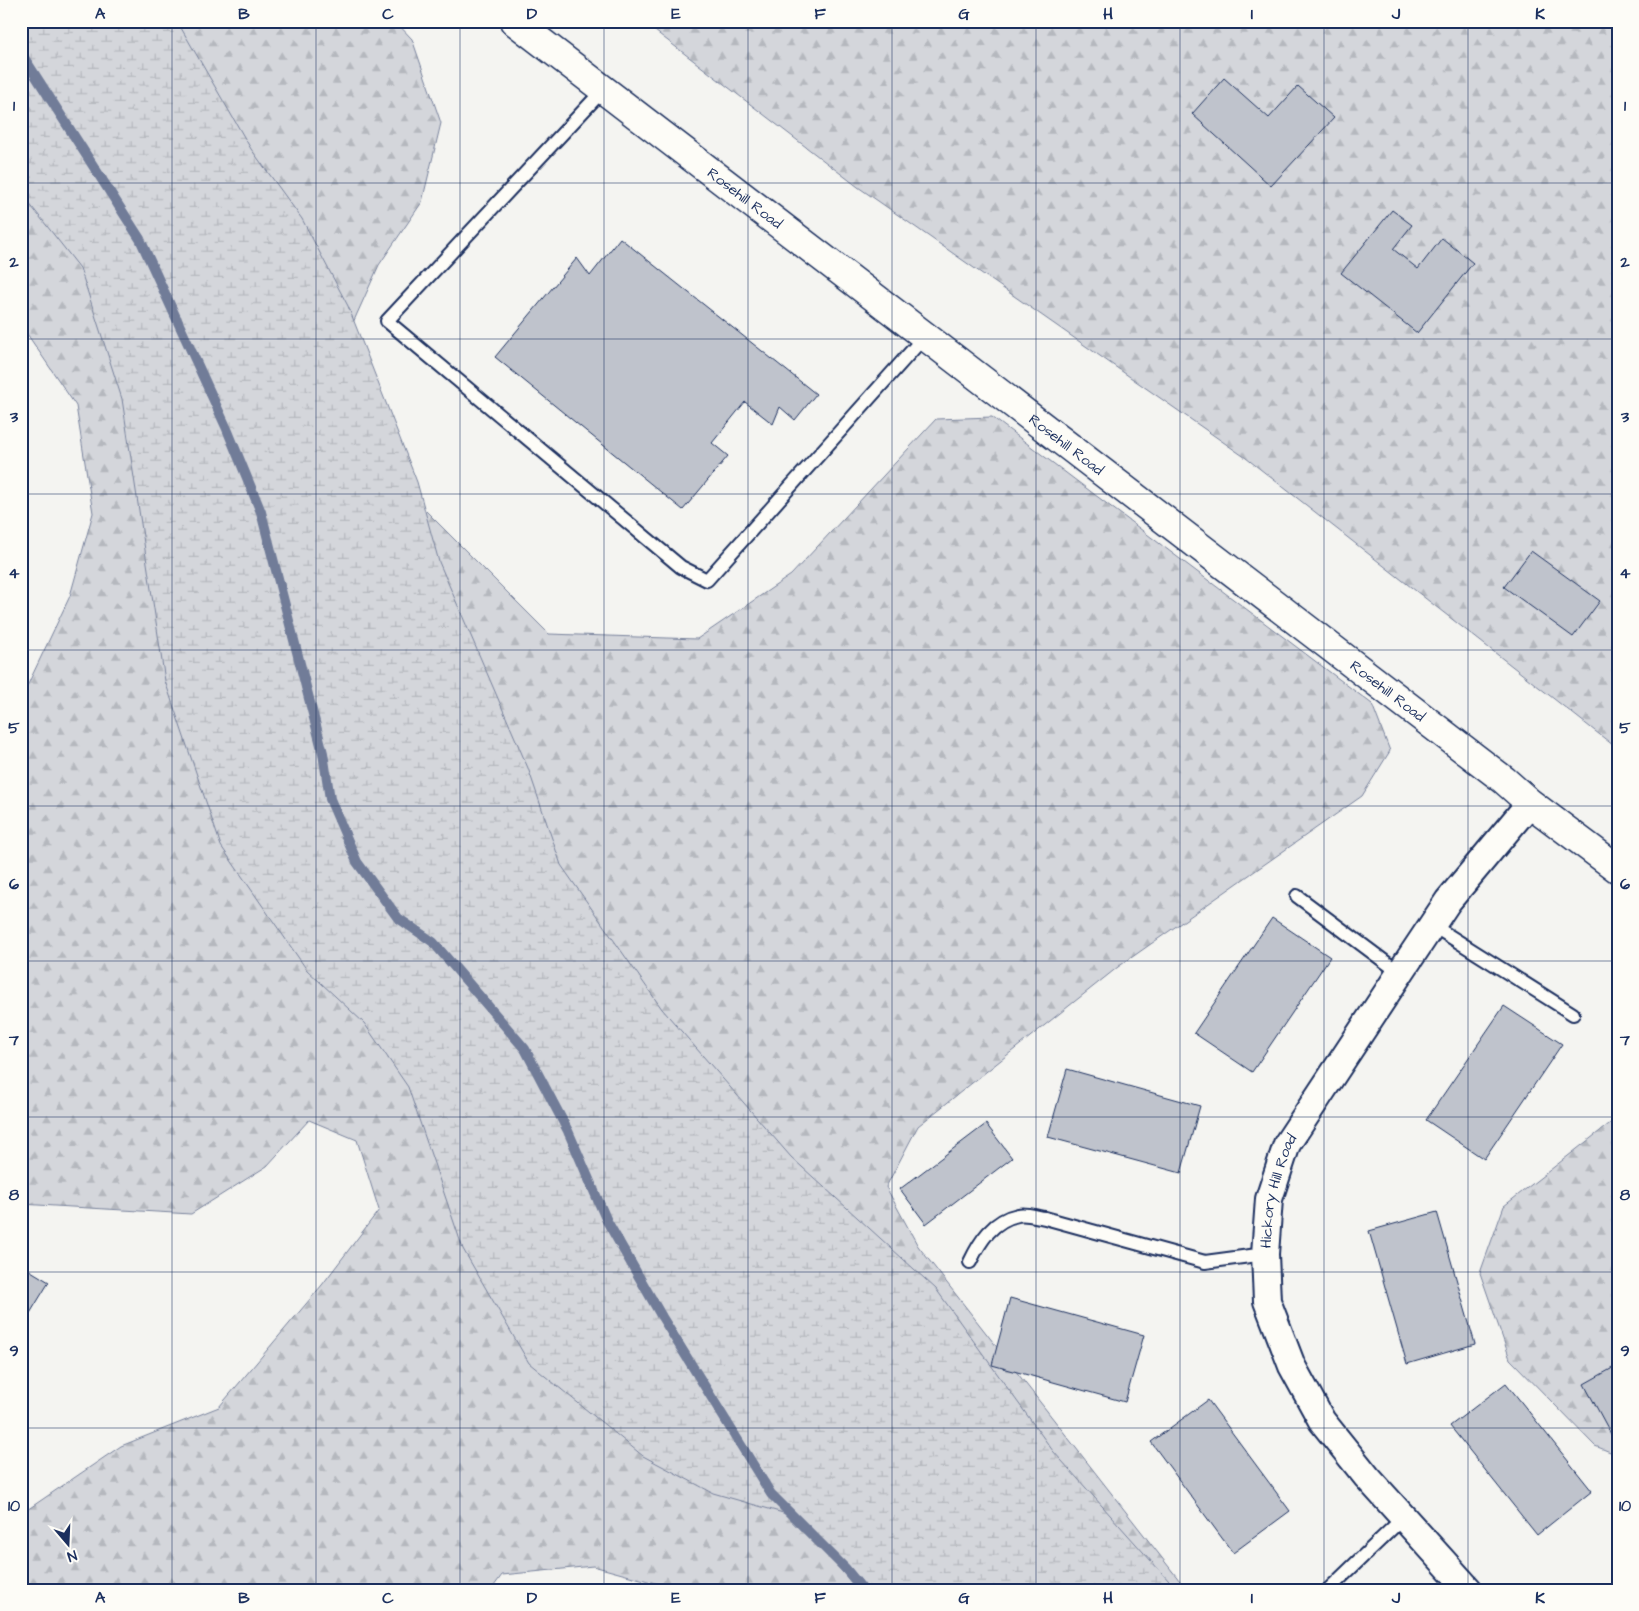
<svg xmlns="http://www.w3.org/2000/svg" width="1639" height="1611" viewBox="0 0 1639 1611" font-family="'Architects Daughter',sans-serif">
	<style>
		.forest { fill: url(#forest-firs); stroke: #78829c }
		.wetland { fill: url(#wetland-marsh); stroke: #78829c }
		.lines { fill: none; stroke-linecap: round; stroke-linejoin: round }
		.stream { stroke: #717c98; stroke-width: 10 }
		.building { fill: #bfc3cc; stroke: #1b2f5e }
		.lane-casing { stroke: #1b2f5e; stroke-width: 16 }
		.street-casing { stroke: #1b2f5e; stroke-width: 30 }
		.secondary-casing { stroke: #1b2f5e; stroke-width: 31 }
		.lane { stroke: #fdfcf7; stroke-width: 12 }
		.street { stroke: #fdfcf7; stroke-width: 26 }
		.secondary { stroke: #fdfcf7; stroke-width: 28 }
		.grid { fill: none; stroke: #1b2f5e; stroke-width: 1; stroke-opacity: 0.55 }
		.labels { text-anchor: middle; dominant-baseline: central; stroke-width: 4; stroke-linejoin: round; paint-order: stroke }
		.street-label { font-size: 15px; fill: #1b2f5e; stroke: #fdfcf7 }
		.neatline { fill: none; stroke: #1b2f5e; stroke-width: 2 }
		.grid-label { font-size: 16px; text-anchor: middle; font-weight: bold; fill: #1b2f5e }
	</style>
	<defs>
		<pattern id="forest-firs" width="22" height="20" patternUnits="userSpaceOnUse" patternTransform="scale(1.25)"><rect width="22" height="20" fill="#d4d6db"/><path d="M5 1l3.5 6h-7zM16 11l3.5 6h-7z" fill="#b5b8be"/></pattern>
		<pattern id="wetland-marsh" width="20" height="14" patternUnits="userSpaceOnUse" patternTransform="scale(1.25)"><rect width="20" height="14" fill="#d4d6db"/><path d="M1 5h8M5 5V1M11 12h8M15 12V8" fill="none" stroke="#b5b8be"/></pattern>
	</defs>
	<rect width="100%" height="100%" fill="#f4f4f1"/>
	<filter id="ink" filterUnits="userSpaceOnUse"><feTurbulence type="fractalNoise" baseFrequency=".02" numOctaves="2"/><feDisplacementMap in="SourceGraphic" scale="10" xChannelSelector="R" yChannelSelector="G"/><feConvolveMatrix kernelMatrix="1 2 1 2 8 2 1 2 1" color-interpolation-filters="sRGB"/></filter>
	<g filter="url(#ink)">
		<path class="forest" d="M 21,21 L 395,21 L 412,39 L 441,123 L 422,202 L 379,265 L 343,345 L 395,480 L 549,634 L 697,639 L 791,575 L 936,419 L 992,417 L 1372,704 L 1390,751 L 1362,796 L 1118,967 L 918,1126 L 886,1187 L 918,1246 L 1187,1590 L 681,1590 L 593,1566 L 502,1575 L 491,1590 L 21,1590 L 21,1514 L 121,1446 L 219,1407 L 322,1285 L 379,1210 L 357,1140 L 309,1120 L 267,1166 L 191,1214 L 21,1204 L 21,699 L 70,596 L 93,513 L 76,406 L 21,325 Z
			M 642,21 L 1618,21 L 1618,749 L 1246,458 L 858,187 Z
			M 1618,1117 L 1618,1455 L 1595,1446 L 1510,1359 L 1480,1273 L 1504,1206 Z"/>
		<path class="wetland" d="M 21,21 L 177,21 L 251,149 L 302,219 L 348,306 L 417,482 L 439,562 L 528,768 L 561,865 L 662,1009 L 791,1157 L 936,1289 L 1053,1451 L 1177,1590 L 859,1590 L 790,1515 L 713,1493 L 643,1456 L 529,1363 L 463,1249 L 408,1087 L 364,1023 L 307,970 L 221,846 L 165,681 L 122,399 L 80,268 L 21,193 Z"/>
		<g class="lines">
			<path class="stream" d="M 21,53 L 140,239 L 227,429 L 261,512 L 323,753 L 330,799 L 357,862 L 398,918 L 433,942 L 525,1049 L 568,1131 L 607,1221 L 662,1317 L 771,1494 L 845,1568 L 863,1590"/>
		</g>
		<path class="building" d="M 1224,78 L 1269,118 L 1298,86 L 1334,118 L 1271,186 L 1192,114 Z
			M 1392,210 L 1412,225 L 1393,249 L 1418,269 L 1442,238 L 1473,263 L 1417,333 L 1341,273 Z
			M 620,238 L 816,394 L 795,420 L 780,407 L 773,424 L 745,402 L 712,443 L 728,456 L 683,510 L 495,357 L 577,258 L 590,276 Z
			M 1531,551 L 1600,601 L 1573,637 L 1504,587 Z
			M 1272,918 L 1330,957 L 1252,1072 L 1194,1033 Z
			M 1504,1006 L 1562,1044 L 1484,1159 L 1426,1120 Z
			M 1067,1069 L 1200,1106 L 1181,1173 L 1048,1137 Z
			M 986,1124 L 1012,1158 L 926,1224 L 900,1189 Z
			M 1437,1212 L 1475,1344 L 1407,1364 L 1369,1231 Z
			M 21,1265 L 49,1282 L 21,1328 Z
			M 1010,1298 L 1144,1335 L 1125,1402 L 992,1365 Z
			M 1618,1365 L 1618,1447 L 1584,1384 Z
			M 1506,1383 L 1592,1491 L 1537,1535 L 1450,1426 Z
			M 1208,1400 L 1290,1511 L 1233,1553 L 1151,1442 Z"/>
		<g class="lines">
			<defs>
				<path id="lane" d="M 603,90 L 387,321 L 681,567 L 707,580 L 925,336
					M 1297,896 L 1400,973
					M 1432,925 L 1573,1014
					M 970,1262 C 980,1241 993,1220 1018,1215 C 1026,1213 1037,1217 1045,1218 L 1205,1262 L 1265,1254
					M 1328,1590 L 1404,1517"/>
				<g id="street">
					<path id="s1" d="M 1469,1590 L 1367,1477 L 1322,1421 L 1292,1366 L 1267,1301 L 1265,1254 L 1269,1199 L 1287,1144 L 1400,973 L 1448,901 L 1530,803"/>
				</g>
				<g id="secondary">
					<path id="s2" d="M 514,21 L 1504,780 L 1530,803 L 1618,869"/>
				</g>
			</defs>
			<use href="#lane" class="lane-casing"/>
			<use href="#street" class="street-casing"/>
			<use href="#secondary" class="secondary-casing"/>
			<use href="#lane" class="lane"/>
			<use href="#street" class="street"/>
			<use href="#secondary" class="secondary"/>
		</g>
	</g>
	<path class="grid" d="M 172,21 L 172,1590M 316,21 L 316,1590M 460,21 L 460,1590M 604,21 L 604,1590M 748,21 L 748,1590M 892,21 L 892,1590M 1036,21 L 1036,1590M 1180,21 L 1180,1590M 1324,21 L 1324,1590M 1468,21 L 1468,1590M 21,183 L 1618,183M 21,339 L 1618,339M 21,494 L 1618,494M 21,650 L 1618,650M 21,806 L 1618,806M 21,961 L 1618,961M 21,1117 L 1618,1117M 21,1272 L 1618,1272M 21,1428 L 1618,1428"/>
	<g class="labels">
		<g class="street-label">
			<text stroke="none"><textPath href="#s2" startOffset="291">Rosehill Road</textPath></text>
			<text stroke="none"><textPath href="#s2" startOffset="696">Rosehill Road</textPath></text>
			<text stroke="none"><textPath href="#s2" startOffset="1101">Rosehill Road</textPath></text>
			<text stroke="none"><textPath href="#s1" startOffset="468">Hickory Hill Road</textPath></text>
		</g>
	</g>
	<rect width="1639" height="1611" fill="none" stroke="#fdfcf7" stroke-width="55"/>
	<g transform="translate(68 1544) rotate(161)" stroke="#fdfcf7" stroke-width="4" paint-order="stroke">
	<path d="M0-4L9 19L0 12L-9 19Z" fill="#1b2f5e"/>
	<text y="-8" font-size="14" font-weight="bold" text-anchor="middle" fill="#1b2f5e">N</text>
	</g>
	<rect x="28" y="28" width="1584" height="1556" class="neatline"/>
	<g class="grid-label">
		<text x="100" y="19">A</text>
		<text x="244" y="19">B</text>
		<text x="388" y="19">C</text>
		<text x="532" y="19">D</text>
		<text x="676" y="19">E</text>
		<text x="820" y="19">F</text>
		<text x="964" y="19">G</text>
		<text x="1108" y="19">H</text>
		<text x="1252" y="19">I</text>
		<text x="1396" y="19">J</text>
		<text x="1540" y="19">K</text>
		<text x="14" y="111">1</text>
		<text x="1625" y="111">1</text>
		<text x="14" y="267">2</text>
		<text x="1625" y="267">2</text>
		<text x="14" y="422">3</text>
		<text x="1625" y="422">3</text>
		<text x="14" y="578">4</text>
		<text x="1625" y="578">4</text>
		<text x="14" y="733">5</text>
		<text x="1625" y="733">5</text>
		<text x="14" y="889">6</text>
		<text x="1625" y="889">6</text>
		<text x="14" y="1045">7</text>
		<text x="1625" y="1045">7</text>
		<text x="14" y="1200">8</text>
		<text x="1625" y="1200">8</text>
		<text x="14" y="1356">9</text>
		<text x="1625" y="1356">9</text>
		<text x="14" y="1511">10</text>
		<text x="1625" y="1511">10</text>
		<text x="100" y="1603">A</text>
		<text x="244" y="1603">B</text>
		<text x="388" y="1603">C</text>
		<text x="532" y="1603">D</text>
		<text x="676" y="1603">E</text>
		<text x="820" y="1603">F</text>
		<text x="964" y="1603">G</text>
		<text x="1108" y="1603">H</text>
		<text x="1252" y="1603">I</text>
		<text x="1396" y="1603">J</text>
		<text x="1540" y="1603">K</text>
	</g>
</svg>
